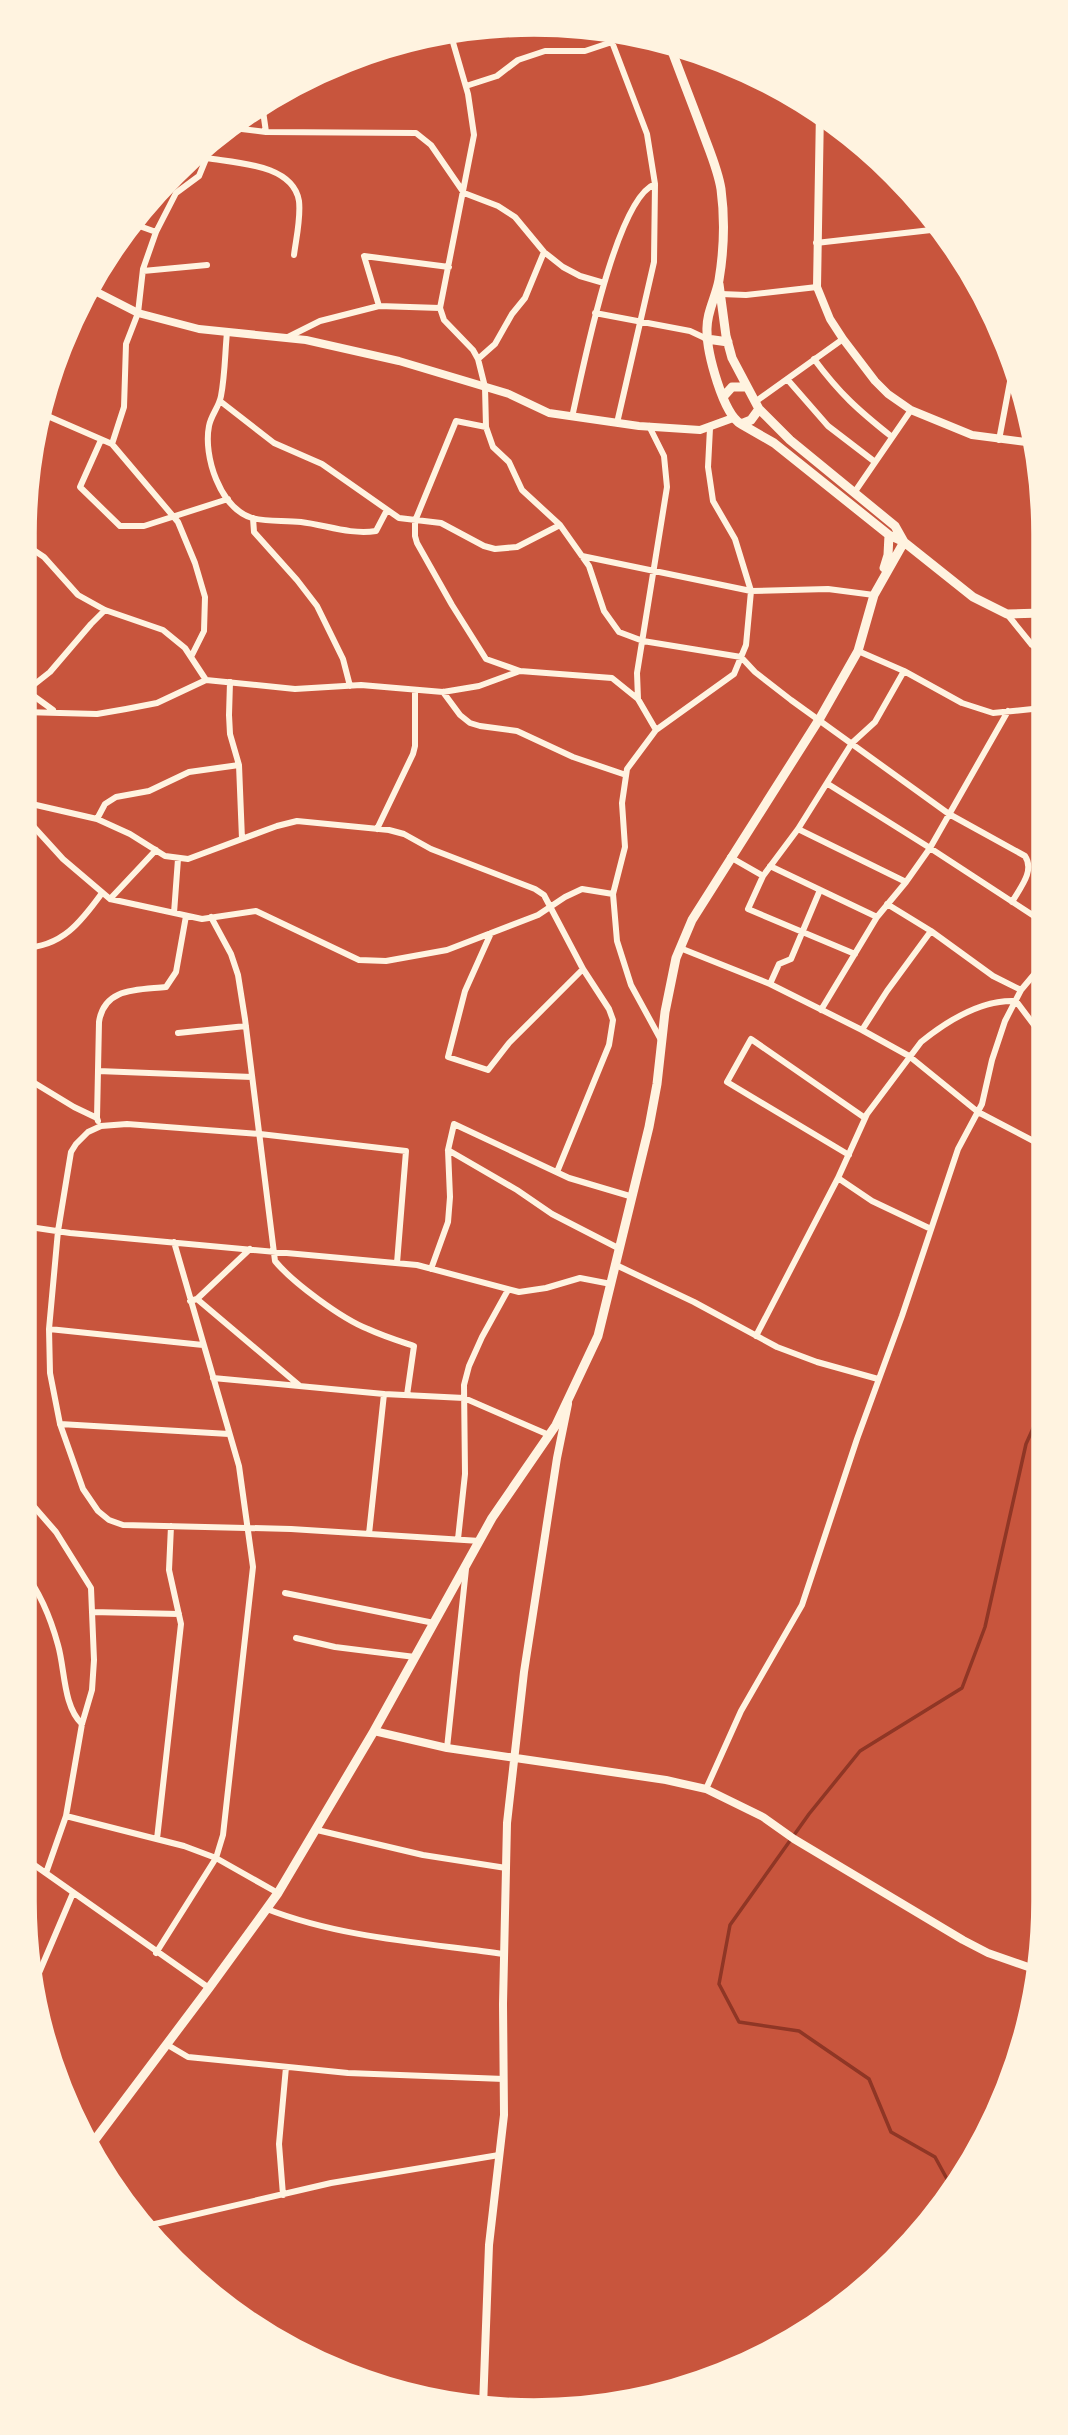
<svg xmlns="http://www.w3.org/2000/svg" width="1068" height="2435" viewBox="0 0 1068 2435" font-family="'PT Sans Narrow',sans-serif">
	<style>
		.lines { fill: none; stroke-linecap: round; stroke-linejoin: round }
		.stream { stroke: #8f3625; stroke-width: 3.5 }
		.minor { stroke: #fff3e0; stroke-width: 6 }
		.tertiary { stroke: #fff3e0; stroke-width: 8 }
		.secondary { stroke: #fff3e0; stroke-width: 9 }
		.rim { fill: none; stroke: #fff3e0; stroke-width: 3.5 }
	</style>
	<rect width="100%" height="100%" fill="#c8553d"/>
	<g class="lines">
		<path class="stream" d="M 953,2190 L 935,2157 L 891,2132 L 869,2079 L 799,2031 L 739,2022 L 719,1984 L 730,1925 L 809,1814 L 860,1751 L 962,1688 L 985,1627 L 1026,1444 L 1044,1404"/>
		<path class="minor" d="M 450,32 L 468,94 L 474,135 L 440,308 L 444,320 L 473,350 L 478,359 L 485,387 L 486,427 L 493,447 L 509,462 L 522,490 L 560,525 L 589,566 L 604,611 L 619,632 L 643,641 L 741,657 L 755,672 L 791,700 L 949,814 L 1025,856 C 1035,871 1020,888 1012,902
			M 612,42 L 647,134 L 655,184 L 654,262 L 617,423
			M 466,86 L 497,76 L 518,60 L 545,51 L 585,51 L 612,42 L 624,33
			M 262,104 L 266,132
			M 225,127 L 266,132 L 416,133 L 431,145 L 464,193 L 498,206 L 515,217 L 544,252 L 563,267 L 580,276 L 604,283
			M 207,158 C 236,163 293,164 299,201 C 301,218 296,239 294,255
			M 131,223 L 156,232
			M 816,243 L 940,229
			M 143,271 L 207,265
			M 721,294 L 746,295 L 817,287
			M 379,306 L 364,256 L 449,267
			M 595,313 L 690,331 L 707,339
			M 227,332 C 225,353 225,375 221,396 C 219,407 211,415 209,426 C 203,456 220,508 252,518 C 267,522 285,520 301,522 C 326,525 350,535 376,531 L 387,510
			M 288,337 L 320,321 L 379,306 L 440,308
			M 478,359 L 495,344 L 512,314 L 525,298 L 544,252
			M 814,359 C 840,394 858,410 892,437
			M 787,379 L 828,426 L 875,462
			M 220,401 L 274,443 L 322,464 L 399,518 L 441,523 L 484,546 L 495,549 L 517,547 L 560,525
			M 755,402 L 843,339
			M 43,414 L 112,444 L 178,522 L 195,563 L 205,597 L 204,631 L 191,657
			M 572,417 C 582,374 615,199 655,184
			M 649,426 L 664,456 L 667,487 L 637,673 L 638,699 L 656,730
			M 486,427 L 456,421 L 415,521 L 415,536 L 417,543 L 452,605 L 486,659 L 520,671 L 612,678 L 638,699
			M 101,440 L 80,487 L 120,526 L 144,526 L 228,499
			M 999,440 L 1012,371
			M 112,444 L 124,407 L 126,344 L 138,313 L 143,269 L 156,232 L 176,193 L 199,176 L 208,154 L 207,143
			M 854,493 L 911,410
			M 253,518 L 254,532 L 297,580 L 317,606 L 343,659 L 350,686
			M 23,543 L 44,557 L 78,595 L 105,610 L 163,630 L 185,648 L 206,680
			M 582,556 L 751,591 L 828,589 L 874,595
			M 1007,614 L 1032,645 L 1041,652
			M 858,651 L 904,671 L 962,703 L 993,713 L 1042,708
			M 230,682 L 229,715 L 230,734 L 239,765 L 242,839
			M 443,692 L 460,715 L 470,723 L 480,726 L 517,731 L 573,757 L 626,775
			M 53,710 L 31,694 L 31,687 L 50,672 L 91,624 L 105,610
			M 23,712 L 97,714 L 126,709 L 157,703 L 206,680 L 295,689 L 361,685 L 443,692 L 479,686 L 520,671
			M 828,784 L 930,848 L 1008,711
			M 23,802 L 97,819 L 130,834 L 165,856 L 188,859 L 277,826 L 297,821 L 389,830 L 404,834 L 431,849 L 535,889 L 544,895 L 583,969 L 609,1009 L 613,1020 L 609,1045 L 557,1172
			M 23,815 L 63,859 L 110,899 L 202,919 L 256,911 L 359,960 L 386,961 L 447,950 L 538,915 L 565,897 L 582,889 L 613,894
			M 97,819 L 105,804 L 116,797 L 149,791 L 189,772 L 239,765
			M 377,829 L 413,754 L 415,746 L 415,691
			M 798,829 L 906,882 L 930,848 L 1034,916 L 1042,919
			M 730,857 L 763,876
			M 770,866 L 877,917
			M 110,899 L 156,850
			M 174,913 L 178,859
			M 211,917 L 231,954 L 238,975 L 245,1019 L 275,1261 C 292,1282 342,1319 368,1329 C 383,1336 399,1341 414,1346 L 407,1395
			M 931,931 L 993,976 L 1021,990
			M 491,933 L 465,991 L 448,1057 L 488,1070 L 509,1043 L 583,969
			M 23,948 C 62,947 81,922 102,893
			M 680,948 L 770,984 L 862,1030 L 909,1056 L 978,1112 L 1043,1146
			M 855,954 L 748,909 L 763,876 L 798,829 L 852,743 L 875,722 L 904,671
			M 770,984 L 779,964 L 791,959 L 820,890
			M 821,1010 L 877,917 L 906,882
			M 862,1030 L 887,991 L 931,931 L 887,904
			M 178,1033 L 246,1026
			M 661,1040 L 631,985 L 617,941 L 613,894 L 625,847 L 622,803 L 627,769 L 656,730 L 734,674 L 746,645 L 751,591 L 735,539 L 713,501 L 708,467 L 710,428
			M 98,1071 L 252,1077
			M 23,1076 L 74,1107 L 97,1118 L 98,1121
			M 23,1116 L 28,1079
			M 97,1118 L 99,1022 C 104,987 138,990 166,987 L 176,972 L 186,916
			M 448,1150 L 517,1190 L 552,1214 L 620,1249
			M 849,1155 L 727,1082 L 751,1039 L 865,1118
			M 23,1226 L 70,1233 L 417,1265 L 519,1292 L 546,1288 L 580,1278 L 611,1284
			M 931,1229 L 872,1201 L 838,1178 L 867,1114 L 921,1042 C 947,1021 981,999 1016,1001 L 1043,1037
			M 397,1263 L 406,1151 L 260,1134 L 127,1124 L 101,1126 L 88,1132 L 76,1144 L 71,1152 L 58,1231 L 49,1329 L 50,1373 L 60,1424 L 83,1489 L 98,1511 L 109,1520 L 123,1525 L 291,1529 L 480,1541
			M 616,1265 L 694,1302 L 777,1347 L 817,1362 L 878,1379
			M 431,1269 L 448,1222 L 450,1197 L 448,1150 L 454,1124 L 569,1178 L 633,1197
			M 197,1299 L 250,1249
			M 190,1301 L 197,1299 L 300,1386
			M 49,1329 L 203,1345
			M 756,1336 L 838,1178
			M 213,1378 L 384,1394 L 464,1398 L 549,1435
			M 60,1424 L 229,1434
			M 23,1494 L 56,1532 L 91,1588 L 94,1660 L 92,1690 L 82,1724 L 66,1816 L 46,1873
			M 369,1534 L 384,1394
			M 458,1539 L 465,1474 L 464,1385 L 469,1366 L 482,1337 L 508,1290
			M 23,1570 C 39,1591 51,1619 58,1645 C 65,1669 63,1706 82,1724
			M 285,1593 L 434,1623
			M 92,1612 L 179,1614
			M 296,1638 L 335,1647 L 415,1657
			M 447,1748 L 466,1569
			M 706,1789 L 741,1711 L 802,1605 L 857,1439 L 902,1316 L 958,1149 L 982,1104 L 992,1060 L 1005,1021 L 1021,990 L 1042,965
			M 66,1816 L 184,1846 L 216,1858 L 278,1893
			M 317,1830 L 423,1855 L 506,1868
			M 157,1839 L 181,1624 L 169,1570 L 171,1526
			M 23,1848 L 25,1858
			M 23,1857 L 209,1988
			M 267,1909 C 341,1938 426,1943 504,1954
			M 156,1953 L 216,1858 L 223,1835 L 253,1567 L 239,1466 L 174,1242
			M 36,1980 L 73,1893
			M 166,2044 L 188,2057 L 348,2073 L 504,2079
			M 78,2127 L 96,2139
			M 283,2195 L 279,2144 L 286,2067
			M 142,2227 L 331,2183 L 499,2155"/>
		<path class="tertiary" d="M 820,110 L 817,287 L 830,319 L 843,339 L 875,381 L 888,394 L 911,410 L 972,435 L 1034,443
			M 87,287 L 138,313 L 199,329 L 306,340 L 399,361 L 509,394 L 549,413 L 639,426 L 700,430 L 733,418
			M 374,1731 L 447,1748 L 666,1780 L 706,1789 L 763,1817 L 794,1839 L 963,1940 L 988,1953 L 1034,1969
			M 483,2407 L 489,2245 L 504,2115 L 503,2004 L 507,1823 L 524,1672 L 557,1458 L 568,1404"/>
		<path class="secondary" d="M 669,43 C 680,73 692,103 703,133 C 710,152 718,170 721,189 C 725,219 724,250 719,280 C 716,297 706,313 707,331 C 707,353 723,414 741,424 L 751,420 L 759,409
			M 719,284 L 726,336 L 732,358 L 759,409 L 790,440 L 895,526 L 904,542
			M 707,339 L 728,342
			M 723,397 L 732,387 L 746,387
			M 741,424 L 774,443 L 889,535 L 904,542 L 973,597 L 1007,614 L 1041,613
			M 884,568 L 888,555 L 889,535
			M 88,2149 L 209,1988 L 278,1893 L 374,1731 L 492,1518 L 556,1425 L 598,1336 L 649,1127 L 657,1084 L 665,1012 L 676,958 L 692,920 L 820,718 L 858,651 L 874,595 L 904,542"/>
	</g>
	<path d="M0 0H1068V2435H0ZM534 35H534A499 499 0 0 1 1033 534V1901A499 499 0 0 1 534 2400H534A499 499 0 0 1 35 1901V534A499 499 0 0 1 534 35Z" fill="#fff3e0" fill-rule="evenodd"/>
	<path class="rim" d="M534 35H534A499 499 0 0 1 1033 534V1901A499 499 0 0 1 534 2400H534A499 499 0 0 1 35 1901V534A499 499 0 0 1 534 35Z"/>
</svg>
